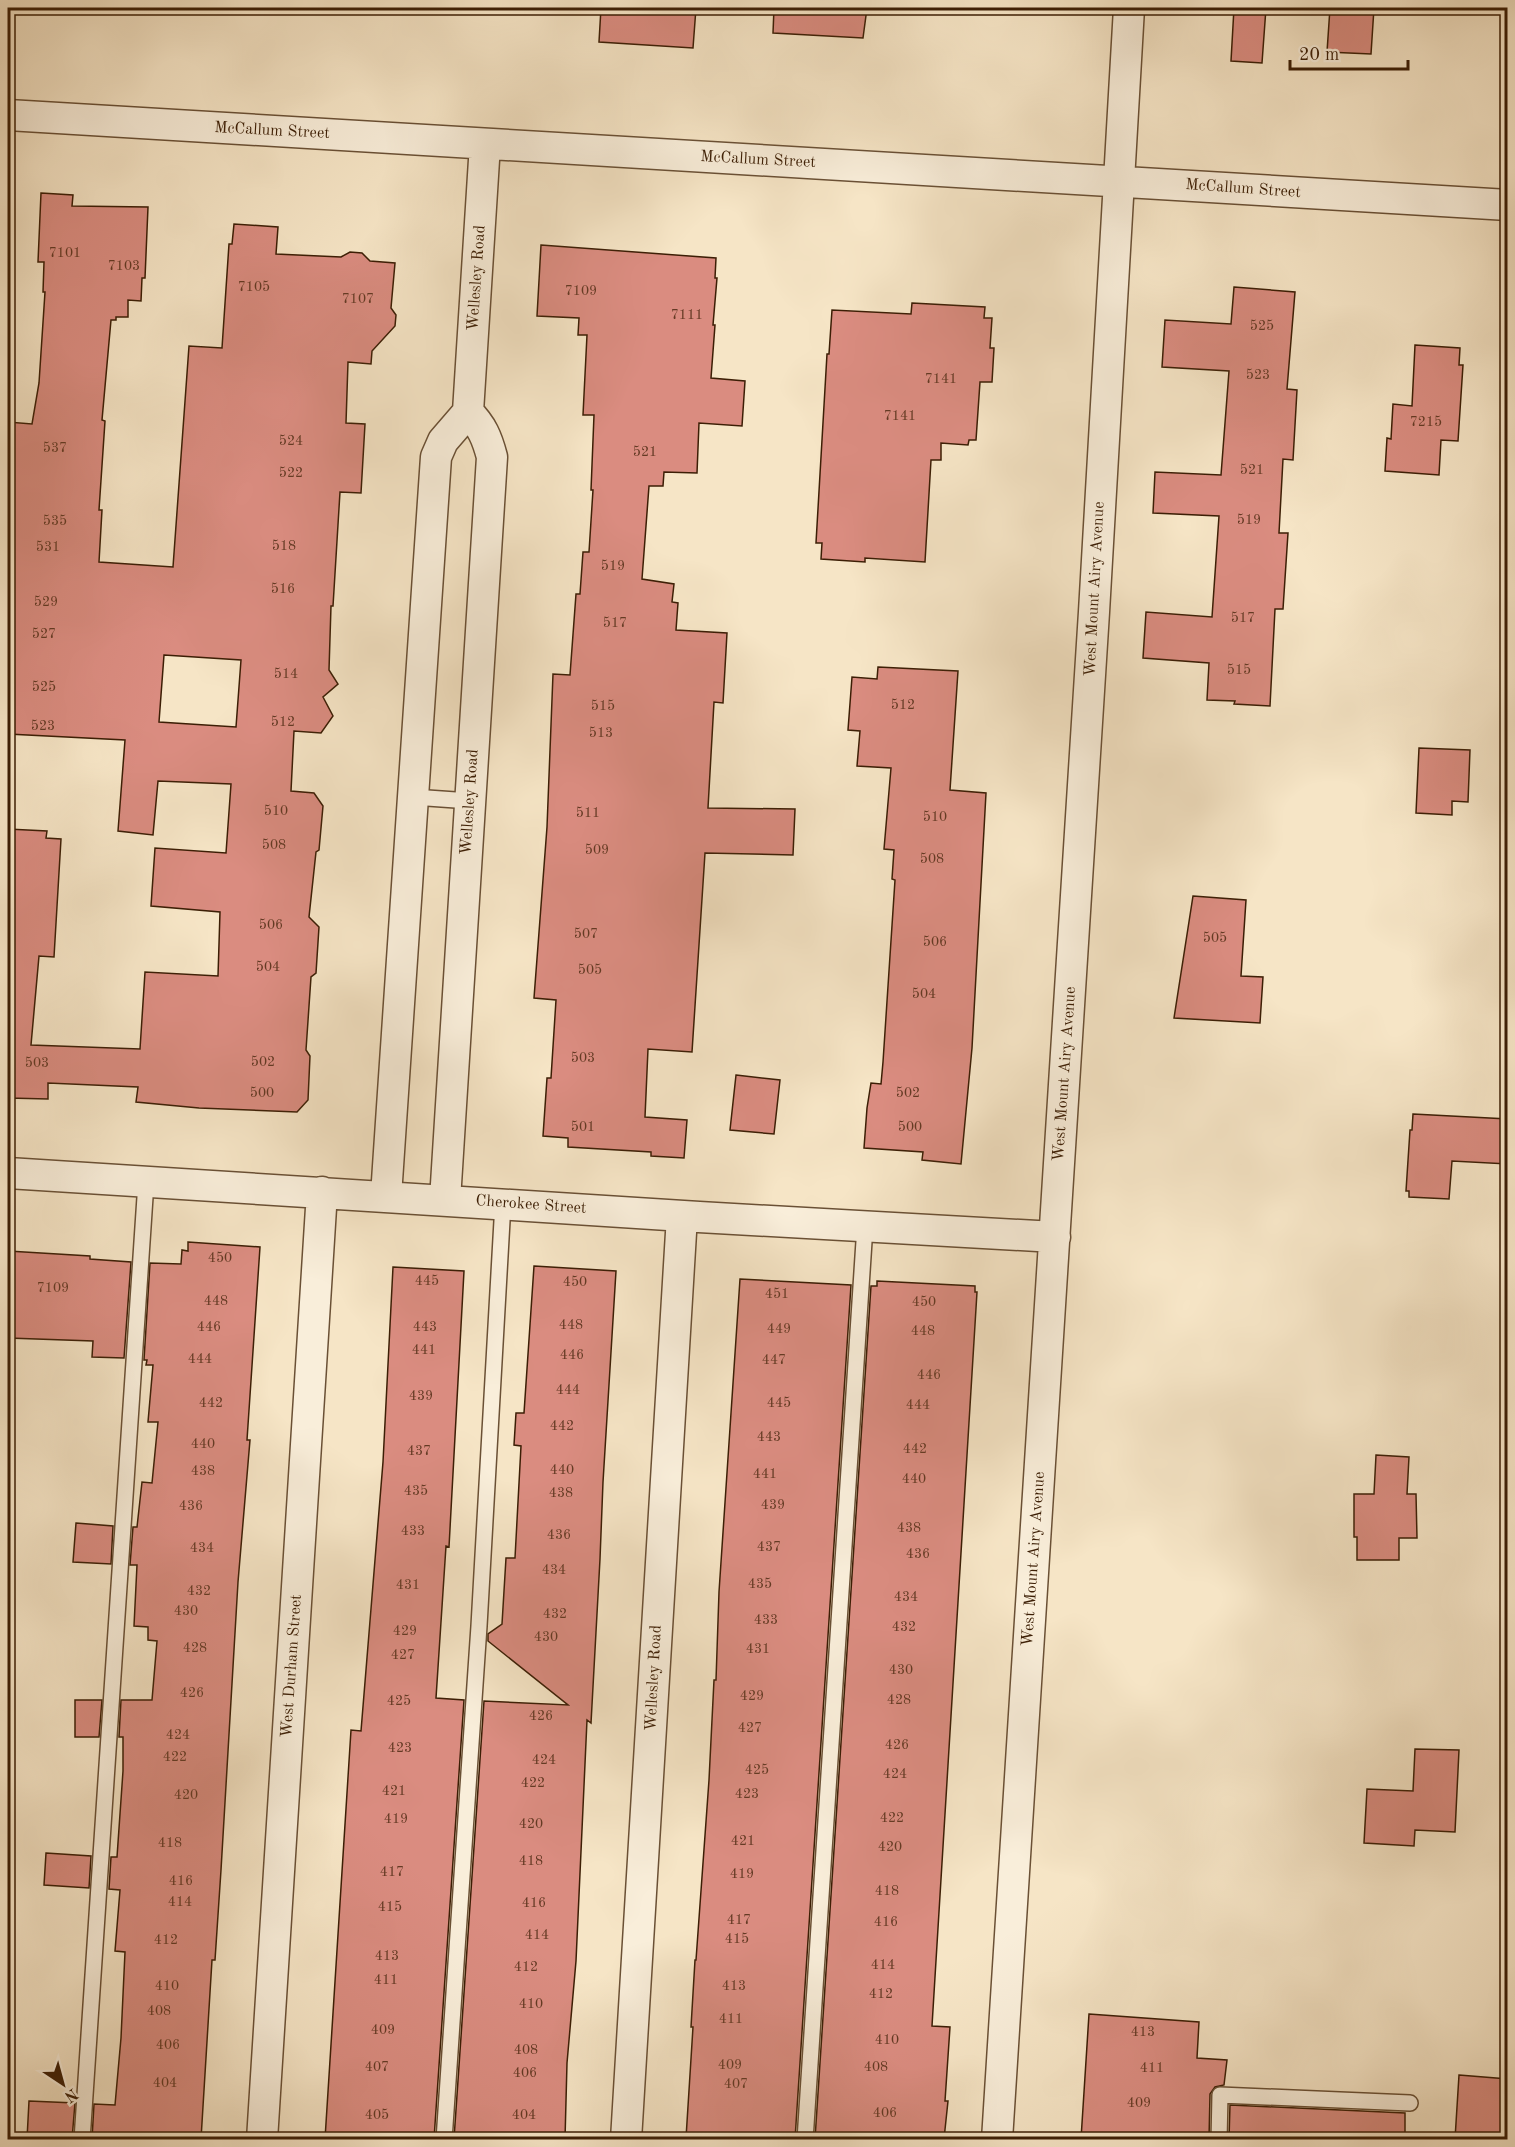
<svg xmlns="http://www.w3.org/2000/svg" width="1515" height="2147" viewBox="0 0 1515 2147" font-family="'Old Standard TT',serif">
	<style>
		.building { fill: #da8c80; stroke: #3c1e05; stroke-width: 1.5; fill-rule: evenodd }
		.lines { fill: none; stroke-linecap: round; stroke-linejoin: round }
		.service-casing { stroke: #6a5035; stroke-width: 18 }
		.minor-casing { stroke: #6a5035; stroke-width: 33 }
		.service { stroke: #f9eeda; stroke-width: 15 }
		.minor { stroke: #f9eeda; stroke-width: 30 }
		.labels { text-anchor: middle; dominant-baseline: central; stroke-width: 6; stroke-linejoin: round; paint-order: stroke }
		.number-label { font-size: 14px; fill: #643a24 }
		.street-label { font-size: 16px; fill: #3c1e05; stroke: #f9eeda }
	</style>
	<rect width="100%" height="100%" fill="#f6e5c6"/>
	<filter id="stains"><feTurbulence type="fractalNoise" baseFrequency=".00333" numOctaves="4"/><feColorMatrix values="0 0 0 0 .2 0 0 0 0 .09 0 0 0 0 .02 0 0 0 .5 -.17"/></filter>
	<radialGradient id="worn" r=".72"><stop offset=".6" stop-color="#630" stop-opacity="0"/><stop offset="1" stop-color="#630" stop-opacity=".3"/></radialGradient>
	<path class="building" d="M 601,8 L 696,8 L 693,48 L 599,42 Z
		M 774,8 L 867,8 L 863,38 L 773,33 Z
		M 1234,8 L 1266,8 L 1262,63 L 1231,61 Z
		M 1330,8 L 1374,8 L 1371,54 L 1327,52 Z
		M 41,193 L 73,195 L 72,206 L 148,207 L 145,278 L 142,278 L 141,301 L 128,300 L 128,317 L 116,317 L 116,320 L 111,320 L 102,420 L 105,421 L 99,510 L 102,510 L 99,562 L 173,567 L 189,346 L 222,348 L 229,244 L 232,244 L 234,224 L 278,227 L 276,254 L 341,257 L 350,252 L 362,253 L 370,261 L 395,263 L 391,308 L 396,315 L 395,326 L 372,351 L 371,364 L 348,362 L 346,423 L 365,424 L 361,493 L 340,492 L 333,606 L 331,606 L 329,670 L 338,684 L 323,697 L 333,716 L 321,733 L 294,731 L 291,791 L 314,793 L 323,806 L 319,850 L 316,852 L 309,917 L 319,927 L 316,973 L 311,977 L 306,1050 L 310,1056 L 308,1100 L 297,1112 L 199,1108 L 136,1102 L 138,1087 L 48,1083 L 48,1099 L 8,1098 L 8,829 L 47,831 L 46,838 L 61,839 L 54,957 L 39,956 L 31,1045 L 140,1049 L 145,972 L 218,976 L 220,912 L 151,906 L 155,848 L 226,853 L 231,784 L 158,781 L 153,835 L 118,831 L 125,740 L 8,734 L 8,422 L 32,424 L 39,383 L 45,292 L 43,292 L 44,262 L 38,262 ZM 164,655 L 241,660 L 236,727 L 159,722 Z
		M 541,245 L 716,258 L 715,278 L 717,278 L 713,325 L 715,325 L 711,378 L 745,381 L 742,426 L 699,423 L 697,473 L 664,472 L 663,486 L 649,486 L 642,579 L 674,584 L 672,602 L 678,603 L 676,630 L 727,633 L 723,703 L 714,702 L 708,808 L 795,809 L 793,855 L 705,853 L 692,1052 L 648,1049 L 645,1117 L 687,1120 L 684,1158 L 651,1156 L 651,1152 L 568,1147 L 568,1138 L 543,1136 L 547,1078 L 551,1078 L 556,1000 L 534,998 L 547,827 L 553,674 L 570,675 L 576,594 L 580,594 L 583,552 L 589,552 L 593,490 L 591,490 L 594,415 L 583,415 L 587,335 L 578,335 L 579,318 L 537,316 Z
		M 1234,287 L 1295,292 L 1287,389 L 1297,390 L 1293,460 L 1283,459 L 1279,533 L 1288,533 L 1283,609 L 1275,609 L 1270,706 L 1234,704 L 1235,701 L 1207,700 L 1209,663 L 1143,658 L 1146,612 L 1212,617 L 1219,516 L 1153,513 L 1155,472 L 1221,475 L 1229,371 L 1162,367 L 1165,320 L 1231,324 Z
		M 912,303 L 985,307 L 984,318 L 992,318 L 990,348 L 994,348 L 992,382 L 980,382 L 976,440 L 969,440 L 968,445 L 941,443 L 941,460 L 931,460 L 925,562 L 865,558 L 865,562 L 821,559 L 822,543 L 816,543 L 827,354 L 829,354 L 832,310 L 911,314 Z
		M 1415,345 L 1460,348 L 1459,365 L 1463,365 L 1458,441 L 1441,440 L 1439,475 L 1385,471 L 1387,438 L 1391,439 L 1393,404 L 1412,406 Z
		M 878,667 L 958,671 L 950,790 L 986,793 L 972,1048 L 961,1164 L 922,1160 L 923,1152 L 864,1148 L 867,1108 L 871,1083 L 881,1084 L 883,1062 L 895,880 L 892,879 L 894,850 L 884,849 L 891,768 L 857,766 L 860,731 L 848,730 L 852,677 L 877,679 Z
		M 1419,748 L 1470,750 L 1468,802 L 1452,801 L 1452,815 L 1416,813 Z
		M 1193,896 L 1246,900 L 1241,976 L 1263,977 L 1260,1023 L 1174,1018 Z
		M 736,1075 L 780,1080 L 774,1134 L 730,1130 Z
		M 1413,1114 L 1508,1119 L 1508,1164 L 1452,1161 L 1449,1199 L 1409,1197 L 1409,1191 L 1406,1191 L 1410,1130 L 1412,1130 Z
		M 188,1242 L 260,1247 L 247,1440 L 250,1440 L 238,1582 L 221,1870 L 215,1960 L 212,1960 L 201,2139 L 92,2139 L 94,2104 L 115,2105 L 121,2038 L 125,1952 L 115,1951 L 120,1890 L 109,1889 L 111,1857 L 117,1857 L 123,1771 L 123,1737 L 119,1737 L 121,1700 L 152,1700 L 157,1641 L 148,1640 L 148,1627 L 134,1626 L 137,1565 L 130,1565 L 133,1527 L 137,1527 L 142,1482 L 152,1483 L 158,1422 L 148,1422 L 153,1365 L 146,1365 L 147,1360 L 144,1360 L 150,1263 L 181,1264 L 182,1250 L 188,1251 Z
		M 8,1251 L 90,1256 L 90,1259 L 131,1262 L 124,1358 L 92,1357 L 93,1341 L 8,1338 Z
		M 534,1266 L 616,1271 L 603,1482 L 600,1559 L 591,1723 L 587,1720 L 576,1961 L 567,2063 L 565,2139 L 454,2139 L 484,1701 L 568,1705 L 488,1641 L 488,1634 L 502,1624 L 506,1558 L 515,1558 L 521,1446 L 514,1445 L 516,1413 L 524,1413 Z
		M 393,1267 L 464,1271 L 449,1547 L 446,1546 L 436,1698 L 464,1700 L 434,2139 L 325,2139 L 351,1730 L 361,1731 L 383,1462 Z
		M 740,1279 L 851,1285 L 795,2139 L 686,2138 L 693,2027 L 691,2027 L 695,1960 L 696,1960 L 709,1780 L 714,1680 L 716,1680 L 719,1592 Z
		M 877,1281 L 975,1286 L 975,1292 L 977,1292 L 932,2026 L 950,2027 L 945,2101 L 948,2101 L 944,2139 L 815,2139 L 871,1286 L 877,1286 Z
		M 1376,1455 L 1409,1457 L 1407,1494 L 1416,1494 L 1417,1538 L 1399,1538 L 1399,1560 L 1357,1560 L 1357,1537 L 1354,1537 L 1354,1494 L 1374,1494 Z
		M 76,1523 L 113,1526 L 111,1564 L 73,1562 Z
		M 75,1700 L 102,1700 L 99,1737 L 75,1737 Z
		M 1415,1749 L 1459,1750 L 1455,1832 L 1415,1830 L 1414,1846 L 1364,1843 L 1367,1789 L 1413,1791 Z
		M 46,1853 L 91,1856 L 89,1888 L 44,1885 Z
		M 1089,2014 L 1199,2022 L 1197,2058 L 1227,2060 L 1224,2085 L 1215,2087 L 1210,2094 L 1209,2139 L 1081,2139 Z
		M 1459,2075 L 1508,2079 L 1508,2139 L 1455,2139 Z
		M 29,2101 L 75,2103 L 72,2139 L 27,2139 Z
		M 1230,2105 L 1405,2113 L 1405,2139 L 1229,2139 Z"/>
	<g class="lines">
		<defs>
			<path id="service" d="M 413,797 L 470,801
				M 82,2140 L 146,1182
				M 444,2140 L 479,1626 L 503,1203
				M 805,2140 L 865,1226
				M 1219,2140 L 1220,2095 L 1410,2103"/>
			<path id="minor" d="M 8,115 L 1508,205
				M 8,1173 L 699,1217 L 1055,1237
				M 386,1196 L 436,457 L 443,441 L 468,412 L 485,144
				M 445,1200 L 492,457 C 487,438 482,426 468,412
				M 262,2140 L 322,1192
				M 626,2140 L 682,1216
				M 997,2140 L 1094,612 L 1129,8"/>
		</defs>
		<use href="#service" class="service-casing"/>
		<use href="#minor" class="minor-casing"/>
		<use href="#service" class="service"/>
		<use href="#minor" class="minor"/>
	</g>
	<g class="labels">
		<g class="number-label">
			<text x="65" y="253">7101</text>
			<text x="124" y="266">7103</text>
			<text x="254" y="287">7105</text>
			<text x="581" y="291">7109</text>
			<text x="358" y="299">7107</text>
			<text x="687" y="315">7111</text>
			<text x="1262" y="326">525</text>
			<text x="1258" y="375">523</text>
			<text x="941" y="379">7141</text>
			<text x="900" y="416">7141</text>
			<text x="1426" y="422">7215</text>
			<text x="291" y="441">524</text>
			<text x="55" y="448">537</text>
			<text x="645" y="452">521</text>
			<text x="1252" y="470">521</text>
			<text x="291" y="473">522</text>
			<text x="1249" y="520">519</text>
			<text x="55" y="521">535</text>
			<text x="284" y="546">518</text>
			<text x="48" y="547">531</text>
			<text x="613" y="566">519</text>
			<text x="283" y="589">516</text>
			<text x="46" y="602">529</text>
			<text x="1243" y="618">517</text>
			<text x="615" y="623">517</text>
			<text x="44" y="634">527</text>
			<text x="1239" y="670">515</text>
			<text x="286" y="674">514</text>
			<text x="44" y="687">525</text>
			<text x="903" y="705">512</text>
			<text x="603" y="706">515</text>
			<text x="283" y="722">512</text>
			<text x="43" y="726">523</text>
			<text x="601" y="733">513</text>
			<text x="276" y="811">510</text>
			<text x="588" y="813">511</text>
			<text x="935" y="817">510</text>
			<text x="274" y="845">508</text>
			<text x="597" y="850">509</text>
			<text x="932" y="859">508</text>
			<text x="271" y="925">506</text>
			<text x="586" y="934">507</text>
			<text x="1215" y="938">505</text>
			<text x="935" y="942">506</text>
			<text x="268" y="967">504</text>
			<text x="590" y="970">505</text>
			<text x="924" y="994">504</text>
			<text x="583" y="1058">503</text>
			<text x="263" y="1062">502</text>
			<text x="37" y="1063">503</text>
			<text x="262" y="1093">500</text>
			<text x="908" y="1093">502</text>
			<text x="583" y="1127">501</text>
			<text x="910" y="1127">500</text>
			<text x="220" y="1258">450</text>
			<text x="427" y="1281">445</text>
			<text x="575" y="1282">450</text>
			<text x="53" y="1288">7109</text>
			<text x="777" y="1294">451</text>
			<text x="216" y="1301">448</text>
			<text x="924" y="1302">450</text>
			<text x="571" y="1325">448</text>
			<text x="209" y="1327">446</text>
			<text x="425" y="1327">443</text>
			<text x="779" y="1329">449</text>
			<text x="923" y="1331">448</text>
			<text x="424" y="1350">441</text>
			<text x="572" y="1355">446</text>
			<text x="200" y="1359">444</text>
			<text x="774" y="1360">447</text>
			<text x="929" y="1375">446</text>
			<text x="568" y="1390">444</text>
			<text x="421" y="1396">439</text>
			<text x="211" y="1403">442</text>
			<text x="779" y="1403">445</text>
			<text x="918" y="1405">444</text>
			<text x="562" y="1426">442</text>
			<text x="769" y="1437">443</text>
			<text x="203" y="1444">440</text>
			<text x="915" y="1449">442</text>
			<text x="419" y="1451">437</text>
			<text x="562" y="1470">440</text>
			<text x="203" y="1471">438</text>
			<text x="765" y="1474">441</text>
			<text x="914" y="1479">440</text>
			<text x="416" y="1491">435</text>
			<text x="561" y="1493">438</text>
			<text x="773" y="1505">439</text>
			<text x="191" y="1506">436</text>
			<text x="909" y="1528">438</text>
			<text x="413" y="1531">433</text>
			<text x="559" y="1535">436</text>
			<text x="769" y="1547">437</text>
			<text x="202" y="1548">434</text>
			<text x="918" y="1554">436</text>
			<text x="554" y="1570">434</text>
			<text x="760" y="1584">435</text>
			<text x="408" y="1585">431</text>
			<text x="199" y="1591">432</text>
			<text x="906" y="1597">434</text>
			<text x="186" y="1611">430</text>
			<text x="555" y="1614">432</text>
			<text x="766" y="1620">433</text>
			<text x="904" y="1627">432</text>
			<text x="405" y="1631">429</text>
			<text x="546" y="1637">430</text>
			<text x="195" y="1648">428</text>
			<text x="758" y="1649">431</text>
			<text x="403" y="1655">427</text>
			<text x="901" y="1670">430</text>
			<text x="192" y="1693">426</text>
			<text x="752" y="1696">429</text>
			<text x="899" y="1700">428</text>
			<text x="399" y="1701">425</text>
			<text x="541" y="1716">426</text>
			<text x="750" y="1728">427</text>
			<text x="178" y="1735">424</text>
			<text x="897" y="1745">426</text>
			<text x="400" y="1748">423</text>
			<text x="175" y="1757">422</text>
			<text x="544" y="1760">424</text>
			<text x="757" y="1770">425</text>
			<text x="895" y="1774">424</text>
			<text x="533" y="1783">422</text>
			<text x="394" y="1791">421</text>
			<text x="747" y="1794">423</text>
			<text x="186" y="1795">420</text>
			<text x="892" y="1818">422</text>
			<text x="396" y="1819">419</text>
			<text x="531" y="1824">420</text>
			<text x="743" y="1841">421</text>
			<text x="170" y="1843">418</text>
			<text x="890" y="1847">420</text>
			<text x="531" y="1861">418</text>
			<text x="392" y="1872">417</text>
			<text x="742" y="1874">419</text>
			<text x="181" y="1881">416</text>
			<text x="887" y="1891">418</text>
			<text x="180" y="1902">414</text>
			<text x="534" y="1903">416</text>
			<text x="390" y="1907">415</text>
			<text x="739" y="1920">417</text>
			<text x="886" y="1922">416</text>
			<text x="537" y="1935">414</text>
			<text x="737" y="1939">415</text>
			<text x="166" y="1940">412</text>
			<text x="387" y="1956">413</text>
			<text x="883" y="1965">414</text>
			<text x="526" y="1967">412</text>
			<text x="386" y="1980">411</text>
			<text x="167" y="1986">410</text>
			<text x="734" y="1986">413</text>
			<text x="881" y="1994">412</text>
			<text x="531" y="2004">410</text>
			<text x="159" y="2011">408</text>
			<text x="731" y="2019">411</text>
			<text x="383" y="2030">409</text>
			<text x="1143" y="2032">413</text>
			<text x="887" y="2040">410</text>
			<text x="168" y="2045">406</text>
			<text x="526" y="2050">408</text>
			<text x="730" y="2065">409</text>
			<text x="377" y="2067">407</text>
			<text x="876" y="2067">408</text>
			<text x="1152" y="2068">411</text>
			<text x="525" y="2073">406</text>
			<text x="165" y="2083">404</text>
			<text x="736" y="2084">407</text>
			<text x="1139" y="2103">409</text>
			<text x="885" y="2113">406</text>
			<text x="377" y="2115">405</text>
			<text x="524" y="2115">404</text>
		</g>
		<g class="street-label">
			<text transform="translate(272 131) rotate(3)">McCallum Street</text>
			<text transform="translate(758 160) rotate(3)">McCallum Street</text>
			<text transform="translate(1243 189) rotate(4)">McCallum Street</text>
			<text transform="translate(477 278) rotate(-86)">Wellesley Road</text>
			<text transform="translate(1095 589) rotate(-87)">West Mount Airy Avenue</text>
			<text transform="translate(470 802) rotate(-86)">Wellesley Road</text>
			<text transform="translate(1065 1074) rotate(-86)">West Mount Airy Avenue</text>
			<text transform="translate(531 1205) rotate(4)">Cherokee Street</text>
			<text transform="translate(1034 1559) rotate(-86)">West Mount Airy Avenue</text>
			<text transform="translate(292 1666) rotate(-86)">West Durham Street</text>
			<text transform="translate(654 1678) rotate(-87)">Wellesley Road</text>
		</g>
	</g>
	<rect width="1515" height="2147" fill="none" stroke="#f6e5c6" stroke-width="30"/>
	<rect x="9" y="9" width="1497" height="2129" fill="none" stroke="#3c1e05" stroke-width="3"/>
	<rect x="15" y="15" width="1485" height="2117" fill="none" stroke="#3c1e05" stroke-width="1.5"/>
	<g transform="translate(63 2084) rotate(144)" stroke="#f9eeda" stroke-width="4.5" paint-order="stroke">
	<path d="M0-4.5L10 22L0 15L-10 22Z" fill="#3c1e05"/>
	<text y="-9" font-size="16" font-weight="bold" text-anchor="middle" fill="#3c1e05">N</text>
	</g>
	<path d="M1290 60v9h118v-9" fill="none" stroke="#3c1e05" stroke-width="3"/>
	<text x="1299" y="60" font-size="18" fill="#3c1e05" stroke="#f9eeda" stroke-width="4.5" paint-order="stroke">20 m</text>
	<rect width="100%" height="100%" filter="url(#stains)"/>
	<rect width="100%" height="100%" fill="url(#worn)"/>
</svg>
